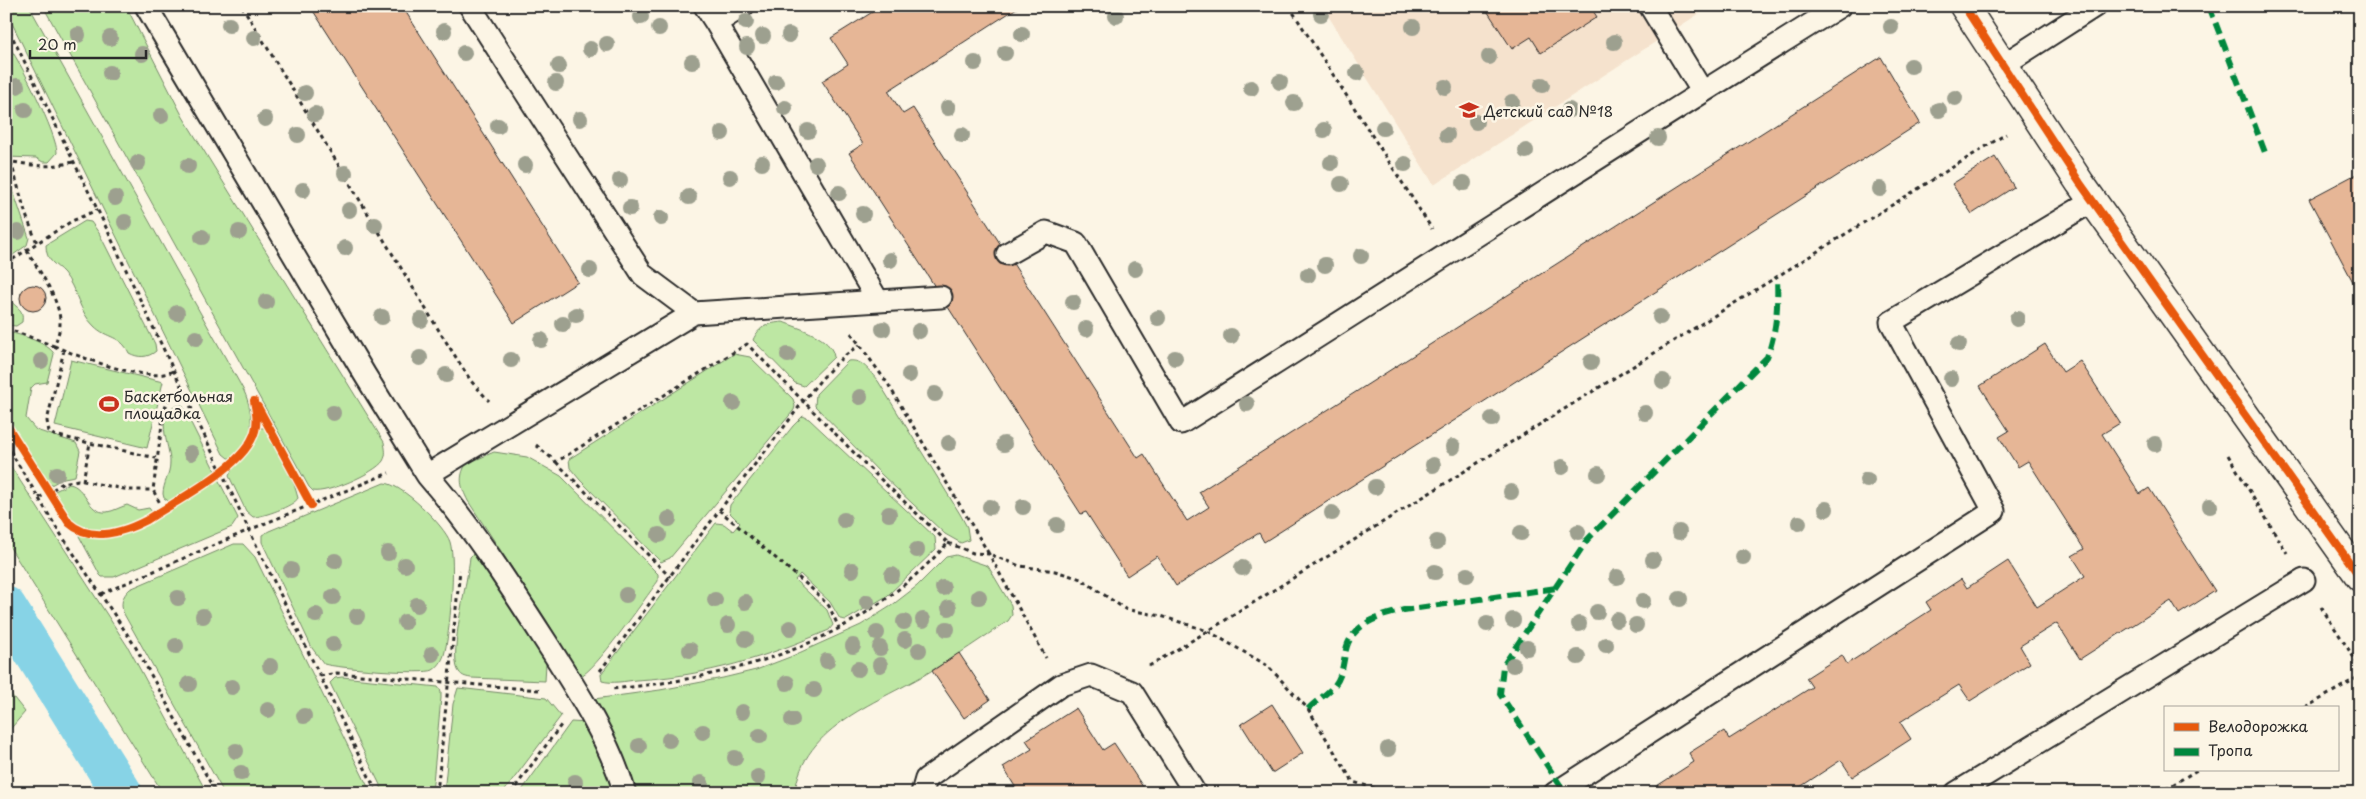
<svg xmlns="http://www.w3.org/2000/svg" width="2366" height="799" viewBox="0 0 2366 799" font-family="'Playpen Sans',sans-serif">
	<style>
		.built { fill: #f5e2cd }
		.green { fill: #bde7a3; stroke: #748967 }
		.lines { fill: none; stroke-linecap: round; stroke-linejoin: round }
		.canal { stroke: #87d3e6; stroke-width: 41 }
		.building { fill: #e6b696; stroke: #2b2b2b }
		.service-casing { stroke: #2b2b2b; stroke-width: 25 }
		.minor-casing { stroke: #2b2b2b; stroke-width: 31 }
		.path { stroke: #2b2b2b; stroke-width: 3; stroke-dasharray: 4 4; stroke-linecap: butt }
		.service { stroke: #fcf5e5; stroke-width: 21 }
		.minor { stroke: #fcf5e5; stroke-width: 28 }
		.quiet { stroke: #00873e; stroke-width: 6; stroke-dasharray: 12 6; stroke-linecap: butt }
		.cycleway-casing { stroke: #fcf5e5; stroke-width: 11 }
		.cycleway { stroke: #e8590c; stroke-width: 8 }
		.tree { fill: #9da08f }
		.labels { text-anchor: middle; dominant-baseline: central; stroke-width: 5; stroke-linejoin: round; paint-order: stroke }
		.poi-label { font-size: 15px; fill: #2b2b2b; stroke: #fcf5e5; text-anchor: start }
	</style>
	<rect width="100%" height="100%" fill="#fcf5e5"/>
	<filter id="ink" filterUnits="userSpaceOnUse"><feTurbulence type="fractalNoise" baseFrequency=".02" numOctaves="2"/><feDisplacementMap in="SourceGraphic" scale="10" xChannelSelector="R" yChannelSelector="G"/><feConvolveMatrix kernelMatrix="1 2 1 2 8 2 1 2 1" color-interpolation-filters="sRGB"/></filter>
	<g filter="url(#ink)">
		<path class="built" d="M 1322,6 L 1711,6 L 1434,185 Z"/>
		<path class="green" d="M 6,6 L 29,6 L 244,391 C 254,414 256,442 233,458 L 228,458 L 223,454 L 6,11 Z
			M 43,6 L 126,6 L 183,117 L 384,442 C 385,449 387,454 383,461 C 375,473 327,494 313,491 L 309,487 Z
			M 6,43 C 18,55 58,137 57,153 L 49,162 L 43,162 L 36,158 L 6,157 Z
			M 6,170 L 29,238 L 27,245 L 6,260 Z
			M 85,221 L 91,222 L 99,233 L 155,344 L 156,351 C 148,358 138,358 129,353 C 121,335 107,339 94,326 C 79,312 77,289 64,273 C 55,263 46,262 46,245 Z
			M 6,272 L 9,274 L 10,300 C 17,309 24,308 22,322 L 16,326 L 6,325 Z
			M 783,322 C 798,328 832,337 834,357 L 804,386 L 795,383 L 753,340 C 759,326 769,323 783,322 Z
			M 6,332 C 18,333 50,344 54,354 L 47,382 L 35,384 L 31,388 L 26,418 L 36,430 L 76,443 L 80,451 L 75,476 L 64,478 L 51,485 L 46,483 L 6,419 Z
			M 734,354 L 750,357 L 793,399 L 795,406 L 794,410 L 670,558 L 661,562 L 580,480 L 570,468 L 569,459 Z
			M 71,360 L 163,382 L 147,448 L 55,426 Z
			M 848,361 C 863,359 869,371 878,381 L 960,514 L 967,527 L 969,540 L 961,543 L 945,534 L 882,475 L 815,406 L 816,394 Z
			M 182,405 L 215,471 L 170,502 L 164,498 L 163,494 C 163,484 170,474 170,463 C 171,447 150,409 182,405 Z
			M 803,416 L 809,419 L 935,537 L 936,549 L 887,596 L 846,620 L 840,619 L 830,602 L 800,574 L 795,580 L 827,610 L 833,625 L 829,630 C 764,658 707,676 636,680 C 626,681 612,684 602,681 L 601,674 L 716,523 L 724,524 L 733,531 L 740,523 L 729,512 L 730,505 L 793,426 Z
			M 260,428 L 264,428 L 266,430 L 294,484 L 298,498 C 294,506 263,517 253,517 L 246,511 L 229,476 L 232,469 L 250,450 Z
			M 494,452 L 527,457 L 561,476 L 658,574 L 658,581 C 646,597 593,674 580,676 L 547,621 L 468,501 C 461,487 458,478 466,464 Z
			M 6,459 L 128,647 L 207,793 L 163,793 L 6,541 Z
			M 218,479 L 238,518 L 232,527 L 114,577 L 102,577 L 100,575 L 79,536 L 80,533 C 91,533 102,537 114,535 C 149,530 188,498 218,479 Z
			M 384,483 C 401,483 445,526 450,542 C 456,561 450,635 444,655 C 442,661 439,666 433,670 C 425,675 336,668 324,664 L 312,648 L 262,542 L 262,535 L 269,531 Z
			M 69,484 C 86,486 87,514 107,512 C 114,511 120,507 127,505 L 138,510 L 149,508 L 152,512 C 139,533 93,537 74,523 C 65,516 59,504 53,495 L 53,492 Z
			M 234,544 L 243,544 L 255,557 L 371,793 L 224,793 L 124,614 C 120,604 122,596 130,589 Z
			M 474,553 L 506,593 L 546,663 L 545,681 L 471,678 C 465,677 461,676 458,670 C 449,653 468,580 470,557 Z
			M 956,555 L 988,566 L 1011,605 L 1012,615 L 1008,621 C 982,638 957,656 931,671 C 881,702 802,725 795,793 L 633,793 L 594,699 L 660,690 L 723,678 L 756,670 L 790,657 L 861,625 L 891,606 L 917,586 L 946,557 Z
			M 342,677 L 438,687 L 441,691 L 441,698 L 432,793 L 384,793 L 330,683 L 335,678 Z
			M 6,688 L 25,712 L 6,734 Z
			M 458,688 L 546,698 L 561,716 L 503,793 L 444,793 L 453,704 Z
			M 571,722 L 588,723 L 620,793 L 520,793 Z"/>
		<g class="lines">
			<path class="canal" d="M 6,607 L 122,793"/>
		</g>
		<path class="building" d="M 310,6 L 402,6 L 578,282 L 514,323 Z
			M 882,6 L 1020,6 L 888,91 L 903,114 L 913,108 L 1138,458 L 1144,454 L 1187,521 L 1209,507 L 1199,492 L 1881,57 L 1920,123 L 1264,542 L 1259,533 L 1176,586 L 1157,556 L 1127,576 L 1086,512 L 1081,514 L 849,153 L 863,144 L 822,81 L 848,64 L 831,38 Z
			M 1484,6 L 1590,6 L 1597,17 L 1541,53 L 1531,37 L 1512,49 Z
			M 1995,157 L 2014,187 L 1972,214 L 1952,184 Z
			M 2360,172 L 2360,295 L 2309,199 Z
			M20 298a13 13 0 1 1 26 0a13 13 0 1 1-26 0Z
			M 2045,344 L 2063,372 L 2080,361 L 2120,423 L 2102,434 L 2140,494 L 2149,488 L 2215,591 L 2179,614 L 2171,601 L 2080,659 L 2057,623 L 2020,646 L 2030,663 L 1970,701 L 1959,685 L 1900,722 L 1911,739 L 1852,777 L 1841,760 L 1791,793 L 1646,793 L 1694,762 L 1689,753 L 1724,731 L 1729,739 L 1812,687 L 1806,678 L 1842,655 L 1847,664 L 1931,610 L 1926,602 L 1961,579 L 1967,588 L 2008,561 L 2037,607 L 2085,576 L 2072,556 L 2084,549 L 2028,461 L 2018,467 L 1999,437 L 2009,431 L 1980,386 Z
			M 959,653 L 990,700 L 964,718 L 932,671 Z
			M 1272,704 L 1303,753 L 1272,773 L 1241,724 Z
			M 1076,708 L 1103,750 L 1114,743 L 1147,793 L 1019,793 L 1003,767 L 1032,749 L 1026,740 Z"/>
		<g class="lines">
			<defs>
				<path id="service" d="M 146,6 L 365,375 L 427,475 L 694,313
					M 470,6 L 643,275 L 694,313 L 941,297
					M 705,6 L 716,23
					M 743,6 L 716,23 L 878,301
					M 1650,6 L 1702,91
					M 2003,65 L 2095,6
					M 1007,254 L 1046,232 L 1076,243 L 1181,423 C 1401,285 1619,143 1840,6
					M 427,475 C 473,528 510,586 548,645 C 578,692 609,739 625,793
					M 922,793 L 926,779 L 1061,685 L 1091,675 L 1132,692 L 1195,793
					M 1555,793 L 1994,511 L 1891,322 L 2094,200
					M 1956,793 L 2304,580"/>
				<path id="minor" d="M 1964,6 L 2080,183 L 2360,577"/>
			</defs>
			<use href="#service" class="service-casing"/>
			<use href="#minor" class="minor-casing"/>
			<path class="path" d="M 242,6 L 438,329 L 471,381 L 489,401
				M 1289,6 L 1432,229
				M 6,24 L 103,221 L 249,530 L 389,473
				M 6,36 L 14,41
				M 6,161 C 34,165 45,169 73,162
				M 11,162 L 26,215 L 37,243 L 72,221 L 97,210
				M 6,264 L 37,243
				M 6,328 L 54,346 C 57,338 60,331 60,323 C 61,301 38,269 27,251
				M 851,333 L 888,384 L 989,554 L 1020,566 L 1055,571 L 1081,579 L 1125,609 L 1161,616 L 1208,631 L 1268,666 L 1308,709 L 1353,782 L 1392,793
				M 54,346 C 78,356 150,385 173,371
				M 64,350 L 47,421 L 49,432 L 54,435 L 156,458
				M 6,444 L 56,527 L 135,646 L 216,793
				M 536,445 L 556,462 L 747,344 L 871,470 L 948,543 C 857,643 742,677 611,689
				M 2228,455 L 2287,553
				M 556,462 L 670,577
				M 83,481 L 90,443
				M 39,498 L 63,483 L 78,480 L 129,490 L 153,490
				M 163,509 L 153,490 L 164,410 L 170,398 L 183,392
				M 719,510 L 812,589 L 829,606 L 839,628
				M 948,543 L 973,553 L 989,554 L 1046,658
				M 101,594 L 249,530 L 377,793
				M 2321,607 L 2360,667
				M 1149,666 L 1208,631 L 2006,134
				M 600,671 C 657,593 714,516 774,440 C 798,410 826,365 860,345
				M 320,676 L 337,673 L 539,690
				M 2305,708 L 2360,676
				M 437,793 L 460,570
				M 511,793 L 561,725
				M 2159,793 L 2197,770"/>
			<use href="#service" class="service"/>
			<use href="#minor" class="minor"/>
			<path class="quiet" d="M 2209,6 L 2266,155
				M 1308,709 C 1316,701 1327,694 1334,686 C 1344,674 1343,659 1347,646 C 1355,622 1383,615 1404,610 L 1556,588
				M 1562,788 L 1500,694 L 1503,666 L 1587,540 L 1767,357 C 1777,330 1778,306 1777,277"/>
			<defs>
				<path id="cycleway" d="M 1964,6 L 2080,183 L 2360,577
					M 258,407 L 311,505
					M 6,424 L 69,523 C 91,543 124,532 147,520 C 177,500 246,466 255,431 C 258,421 256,411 254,401"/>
			</defs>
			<use href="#cycleway" class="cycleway-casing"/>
			<use href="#cycleway" class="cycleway"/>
		</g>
		<g class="tree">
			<circle cx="1321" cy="14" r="8"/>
			<circle cx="1116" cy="16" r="8"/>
			<circle cx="641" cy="17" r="8"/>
			<circle cx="746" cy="22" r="8"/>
			<circle cx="229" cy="25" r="8"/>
			<circle cx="1413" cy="27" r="8"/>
			<circle cx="1891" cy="27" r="8"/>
			<circle cx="659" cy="28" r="8"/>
			<circle cx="444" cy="31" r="8"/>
			<circle cx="1022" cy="34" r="8"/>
			<circle cx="78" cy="35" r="8"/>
			<circle cx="789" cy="35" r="8"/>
			<circle cx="763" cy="36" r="8"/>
			<circle cx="110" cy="38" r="8"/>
			<circle cx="254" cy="38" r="8"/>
			<circle cx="1614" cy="42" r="8"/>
			<circle cx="607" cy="44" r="8"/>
			<circle cx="747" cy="47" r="8"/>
			<circle cx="590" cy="49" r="8"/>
			<circle cx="464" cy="53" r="8"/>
			<circle cx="1005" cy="53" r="8"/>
			<circle cx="142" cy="54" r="8"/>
			<circle cx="1489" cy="57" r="8"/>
			<circle cx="692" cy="62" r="8"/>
			<circle cx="975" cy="63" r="8"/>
			<circle cx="559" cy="66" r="8"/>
			<circle cx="1911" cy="66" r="8"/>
			<circle cx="110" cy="73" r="8"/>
			<circle cx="1357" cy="73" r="8"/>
			<circle cx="776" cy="82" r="8"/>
			<circle cx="1280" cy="82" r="8"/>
			<circle cx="556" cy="83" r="8"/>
			<circle cx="1542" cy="85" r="8"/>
			<circle cx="17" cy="86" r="8"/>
			<circle cx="1445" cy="87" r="8"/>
			<circle cx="1251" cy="88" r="8"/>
			<circle cx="305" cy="93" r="8"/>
			<circle cx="1955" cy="98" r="8"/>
			<circle cx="1512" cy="102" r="8"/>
			<circle cx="1294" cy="103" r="8"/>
			<circle cx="785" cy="108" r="8"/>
			<circle cx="948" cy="108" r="8"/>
			<circle cx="25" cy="110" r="8"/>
			<circle cx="1569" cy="110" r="8"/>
			<circle cx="1939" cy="110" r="8"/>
			<circle cx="315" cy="114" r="8"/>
			<circle cx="161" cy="116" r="8"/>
			<circle cx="265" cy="119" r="8"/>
			<circle cx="580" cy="119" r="8"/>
			<circle cx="1476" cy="122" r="8"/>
			<circle cx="498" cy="126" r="8"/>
			<circle cx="1383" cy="128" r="8"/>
			<circle cx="1324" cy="130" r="8"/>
			<circle cx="808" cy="131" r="8"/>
			<circle cx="722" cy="133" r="8"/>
			<circle cx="298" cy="135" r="8"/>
			<circle cx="962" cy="135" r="8"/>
			<circle cx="1447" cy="135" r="8"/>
			<circle cx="1658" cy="138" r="8"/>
			<circle cx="1526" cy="151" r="8"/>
			<circle cx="138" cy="163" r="8"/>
			<circle cx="762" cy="163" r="8"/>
			<circle cx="1331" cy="163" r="8"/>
			<circle cx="816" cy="164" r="8"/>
			<circle cx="1405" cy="164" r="8"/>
			<circle cx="525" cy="165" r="8"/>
			<circle cx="188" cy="166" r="8"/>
			<circle cx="345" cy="173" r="8"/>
			<circle cx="730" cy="177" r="8"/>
			<circle cx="620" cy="180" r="8"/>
			<circle cx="1464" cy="183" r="8"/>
			<circle cx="1341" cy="184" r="8"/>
			<circle cx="1880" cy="189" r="8"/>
			<circle cx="303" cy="190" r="8"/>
			<circle cx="839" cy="193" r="8"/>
			<circle cx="689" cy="197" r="8"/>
			<circle cx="115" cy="198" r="8"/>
			<circle cx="630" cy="208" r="8"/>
			<circle cx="349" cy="210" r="8"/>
			<circle cx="863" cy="214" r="8"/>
			<circle cx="661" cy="218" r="8"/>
			<circle cx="125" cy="222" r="8"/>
			<circle cx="375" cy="225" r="8"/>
			<circle cx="18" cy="232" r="8"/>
			<circle cx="239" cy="232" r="8"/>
			<circle cx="202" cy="237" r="8"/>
			<circle cx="345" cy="248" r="8"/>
			<circle cx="1361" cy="256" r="8"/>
			<circle cx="890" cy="260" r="8"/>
			<circle cx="1325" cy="265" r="8"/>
			<circle cx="1135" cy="269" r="8"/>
			<circle cx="590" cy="270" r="8"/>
			<circle cx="1308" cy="275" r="8"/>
			<circle cx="266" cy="302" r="8"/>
			<circle cx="1073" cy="302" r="8"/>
			<circle cx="177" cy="313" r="8"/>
			<circle cx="576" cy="315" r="8"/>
			<circle cx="382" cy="317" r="8"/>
			<circle cx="1660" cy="317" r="8"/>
			<circle cx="1158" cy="318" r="8"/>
			<circle cx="2017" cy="319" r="8"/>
			<circle cx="421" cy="320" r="8"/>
			<circle cx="563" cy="324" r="8"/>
			<circle cx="883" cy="329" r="8"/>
			<circle cx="1086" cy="329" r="8"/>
			<circle cx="919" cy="331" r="8"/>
			<circle cx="1231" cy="336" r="8"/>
			<circle cx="196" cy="338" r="8"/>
			<circle cx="541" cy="340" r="8"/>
			<circle cx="1959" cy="344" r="8"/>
			<circle cx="788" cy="355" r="8"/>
			<circle cx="420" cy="358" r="8"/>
			<circle cx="1175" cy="358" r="8"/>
			<circle cx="511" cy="360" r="8"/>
			<circle cx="41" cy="361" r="8"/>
			<circle cx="1591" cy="362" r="8"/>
			<circle cx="446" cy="375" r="8"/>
			<circle cx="909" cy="375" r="8"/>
			<circle cx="1951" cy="379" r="8"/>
			<circle cx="1663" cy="381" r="8"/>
			<circle cx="935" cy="394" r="8"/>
			<circle cx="860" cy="397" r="8"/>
			<circle cx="733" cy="403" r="8"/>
			<circle cx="1247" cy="404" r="8"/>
			<circle cx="333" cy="413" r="8"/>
			<circle cx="1645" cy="413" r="8"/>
			<circle cx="1492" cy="419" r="8"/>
			<circle cx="949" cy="443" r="8"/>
			<circle cx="1004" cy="444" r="8"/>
			<circle cx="2155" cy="444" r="8"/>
			<circle cx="1453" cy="447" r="8"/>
			<circle cx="191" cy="453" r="8"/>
			<circle cx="1433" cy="465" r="8"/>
			<circle cx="1562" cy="467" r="8"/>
			<circle cx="57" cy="474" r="8"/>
			<circle cx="1598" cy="474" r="8"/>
			<circle cx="1867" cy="480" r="8"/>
			<circle cx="1375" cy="487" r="8"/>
			<circle cx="1511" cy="492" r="8"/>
			<circle cx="2210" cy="506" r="8"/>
			<circle cx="990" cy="507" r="8"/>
			<circle cx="1023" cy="507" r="8"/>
			<circle cx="1826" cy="509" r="8"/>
			<circle cx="1332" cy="513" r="8"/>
			<circle cx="889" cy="514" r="8"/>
			<circle cx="669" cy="519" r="8"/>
			<circle cx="844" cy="520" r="8"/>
			<circle cx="1799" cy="523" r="8"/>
			<circle cx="1057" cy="525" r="8"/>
			<circle cx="1578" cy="532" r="8"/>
			<circle cx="1679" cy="532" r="8"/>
			<circle cx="1521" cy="533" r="8"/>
			<circle cx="659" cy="535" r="8"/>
			<circle cx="1437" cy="542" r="8"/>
			<circle cx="917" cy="550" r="8"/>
			<circle cx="388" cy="553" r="8"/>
			<circle cx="1743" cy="557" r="8"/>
			<circle cx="1653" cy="560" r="8"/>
			<circle cx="335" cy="561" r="8"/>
			<circle cx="405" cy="565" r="8"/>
			<circle cx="1242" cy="568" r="8"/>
			<circle cx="291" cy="570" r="8"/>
			<circle cx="852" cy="570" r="8"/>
			<circle cx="1435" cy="572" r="8"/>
			<circle cx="892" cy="575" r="8"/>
			<circle cx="1467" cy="575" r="8"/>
			<circle cx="1617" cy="577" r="8"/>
			<circle cx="943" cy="588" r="8"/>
			<circle cx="626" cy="595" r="8"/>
			<circle cx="333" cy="597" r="8"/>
			<circle cx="979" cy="597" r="8"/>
			<circle cx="178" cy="598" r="8"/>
			<circle cx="1680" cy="599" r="8"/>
			<circle cx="715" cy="600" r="8"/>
			<circle cx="1643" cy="601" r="8"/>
			<circle cx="745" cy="602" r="8"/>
			<circle cx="867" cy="602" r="8"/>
			<circle cx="417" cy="605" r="8"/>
			<circle cx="949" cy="608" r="8"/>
			<circle cx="1597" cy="612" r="8"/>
			<circle cx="316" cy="615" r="8"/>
			<circle cx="203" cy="616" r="8"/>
			<circle cx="357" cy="616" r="8"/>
			<circle cx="923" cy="620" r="8"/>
			<circle cx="1513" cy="620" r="8"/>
			<circle cx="1617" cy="620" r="8"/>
			<circle cx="405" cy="622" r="8"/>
			<circle cx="904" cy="622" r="8"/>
			<circle cx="1487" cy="624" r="8"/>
			<circle cx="1579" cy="624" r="8"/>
			<circle cx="728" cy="625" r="8"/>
			<circle cx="1636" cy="625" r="8"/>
			<circle cx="790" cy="628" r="8"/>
			<circle cx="947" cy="629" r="8"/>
			<circle cx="877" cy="633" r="8"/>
			<circle cx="746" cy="639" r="8"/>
			<circle cx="905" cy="640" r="8"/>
			<circle cx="333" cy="644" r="8"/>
			<circle cx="1606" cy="645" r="8"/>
			<circle cx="176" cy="646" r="8"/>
			<circle cx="853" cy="646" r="8"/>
			<circle cx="880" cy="648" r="8"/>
			<circle cx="1527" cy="648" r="8"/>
			<circle cx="690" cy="650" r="8"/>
			<circle cx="919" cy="650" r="8"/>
			<circle cx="432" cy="654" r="8"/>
			<circle cx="1578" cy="657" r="8"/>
			<circle cx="827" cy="661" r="8"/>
			<circle cx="880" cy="665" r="8"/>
			<circle cx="1513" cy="665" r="8"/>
			<circle cx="270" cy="666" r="8"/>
			<circle cx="858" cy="669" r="8"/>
			<circle cx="787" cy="683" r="8"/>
			<circle cx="189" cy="684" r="8"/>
			<circle cx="232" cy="687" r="8"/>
			<circle cx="814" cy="690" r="8"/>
			<circle cx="268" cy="710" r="8"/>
			<circle cx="742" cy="712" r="8"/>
			<circle cx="304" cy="716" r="8"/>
			<circle cx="792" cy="720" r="8"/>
			<circle cx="703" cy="732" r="8"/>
			<circle cx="760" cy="736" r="8"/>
			<circle cx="669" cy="740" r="8"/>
			<circle cx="639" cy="746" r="8"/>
			<circle cx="1388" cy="749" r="8"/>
			<circle cx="236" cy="751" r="8"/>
			<circle cx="735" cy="758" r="8"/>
			<circle cx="241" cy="773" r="8"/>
			<circle cx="758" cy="777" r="8"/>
			<circle cx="575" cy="782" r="8"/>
			<circle cx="701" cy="783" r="8"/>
		</g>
	</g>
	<defs>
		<symbol id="school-bare" viewBox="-9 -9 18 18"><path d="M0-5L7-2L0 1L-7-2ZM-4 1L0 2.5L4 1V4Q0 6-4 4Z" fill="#c8321e" stroke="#fcf5e5" stroke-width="2.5" paint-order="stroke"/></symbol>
		<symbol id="stadium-bare" viewBox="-9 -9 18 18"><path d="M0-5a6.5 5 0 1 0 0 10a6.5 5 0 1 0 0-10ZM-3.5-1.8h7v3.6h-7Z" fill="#c8321e" stroke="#fcf5e5" stroke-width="2.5" paint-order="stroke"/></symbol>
	</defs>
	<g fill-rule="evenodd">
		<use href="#school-bare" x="1455" y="96" width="28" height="28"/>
		<use href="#stadium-bare" x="95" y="390" width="28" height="28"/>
	</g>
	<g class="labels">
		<g class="poi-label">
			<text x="1484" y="110">Детский сад №18</text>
			<text x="124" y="395">Баскетбольная<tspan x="124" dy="17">площадка</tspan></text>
		</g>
	</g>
	<rect width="2366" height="799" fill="none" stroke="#fcf5e5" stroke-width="25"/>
	<rect x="12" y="12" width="2341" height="774" fill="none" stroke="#2b2b2b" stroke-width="2" filter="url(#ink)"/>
	<rect x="2164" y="706" width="175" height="65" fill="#fcf5e5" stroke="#a8a49b"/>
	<rect x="2174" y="723" width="25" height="8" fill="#e8590c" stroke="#a8a49b"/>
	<text x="2208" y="732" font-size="15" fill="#2b2b2b">Велодорожка</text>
	<rect x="2174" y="748" width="25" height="8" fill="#00873e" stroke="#a8a49b"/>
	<text x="2208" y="756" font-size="15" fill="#2b2b2b">Тропа</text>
	<path d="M30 50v8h116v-8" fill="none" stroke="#2b2b2b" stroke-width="2.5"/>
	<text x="38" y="50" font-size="15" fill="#2b2b2b" stroke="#fcf5e5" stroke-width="4" paint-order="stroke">20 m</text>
</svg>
